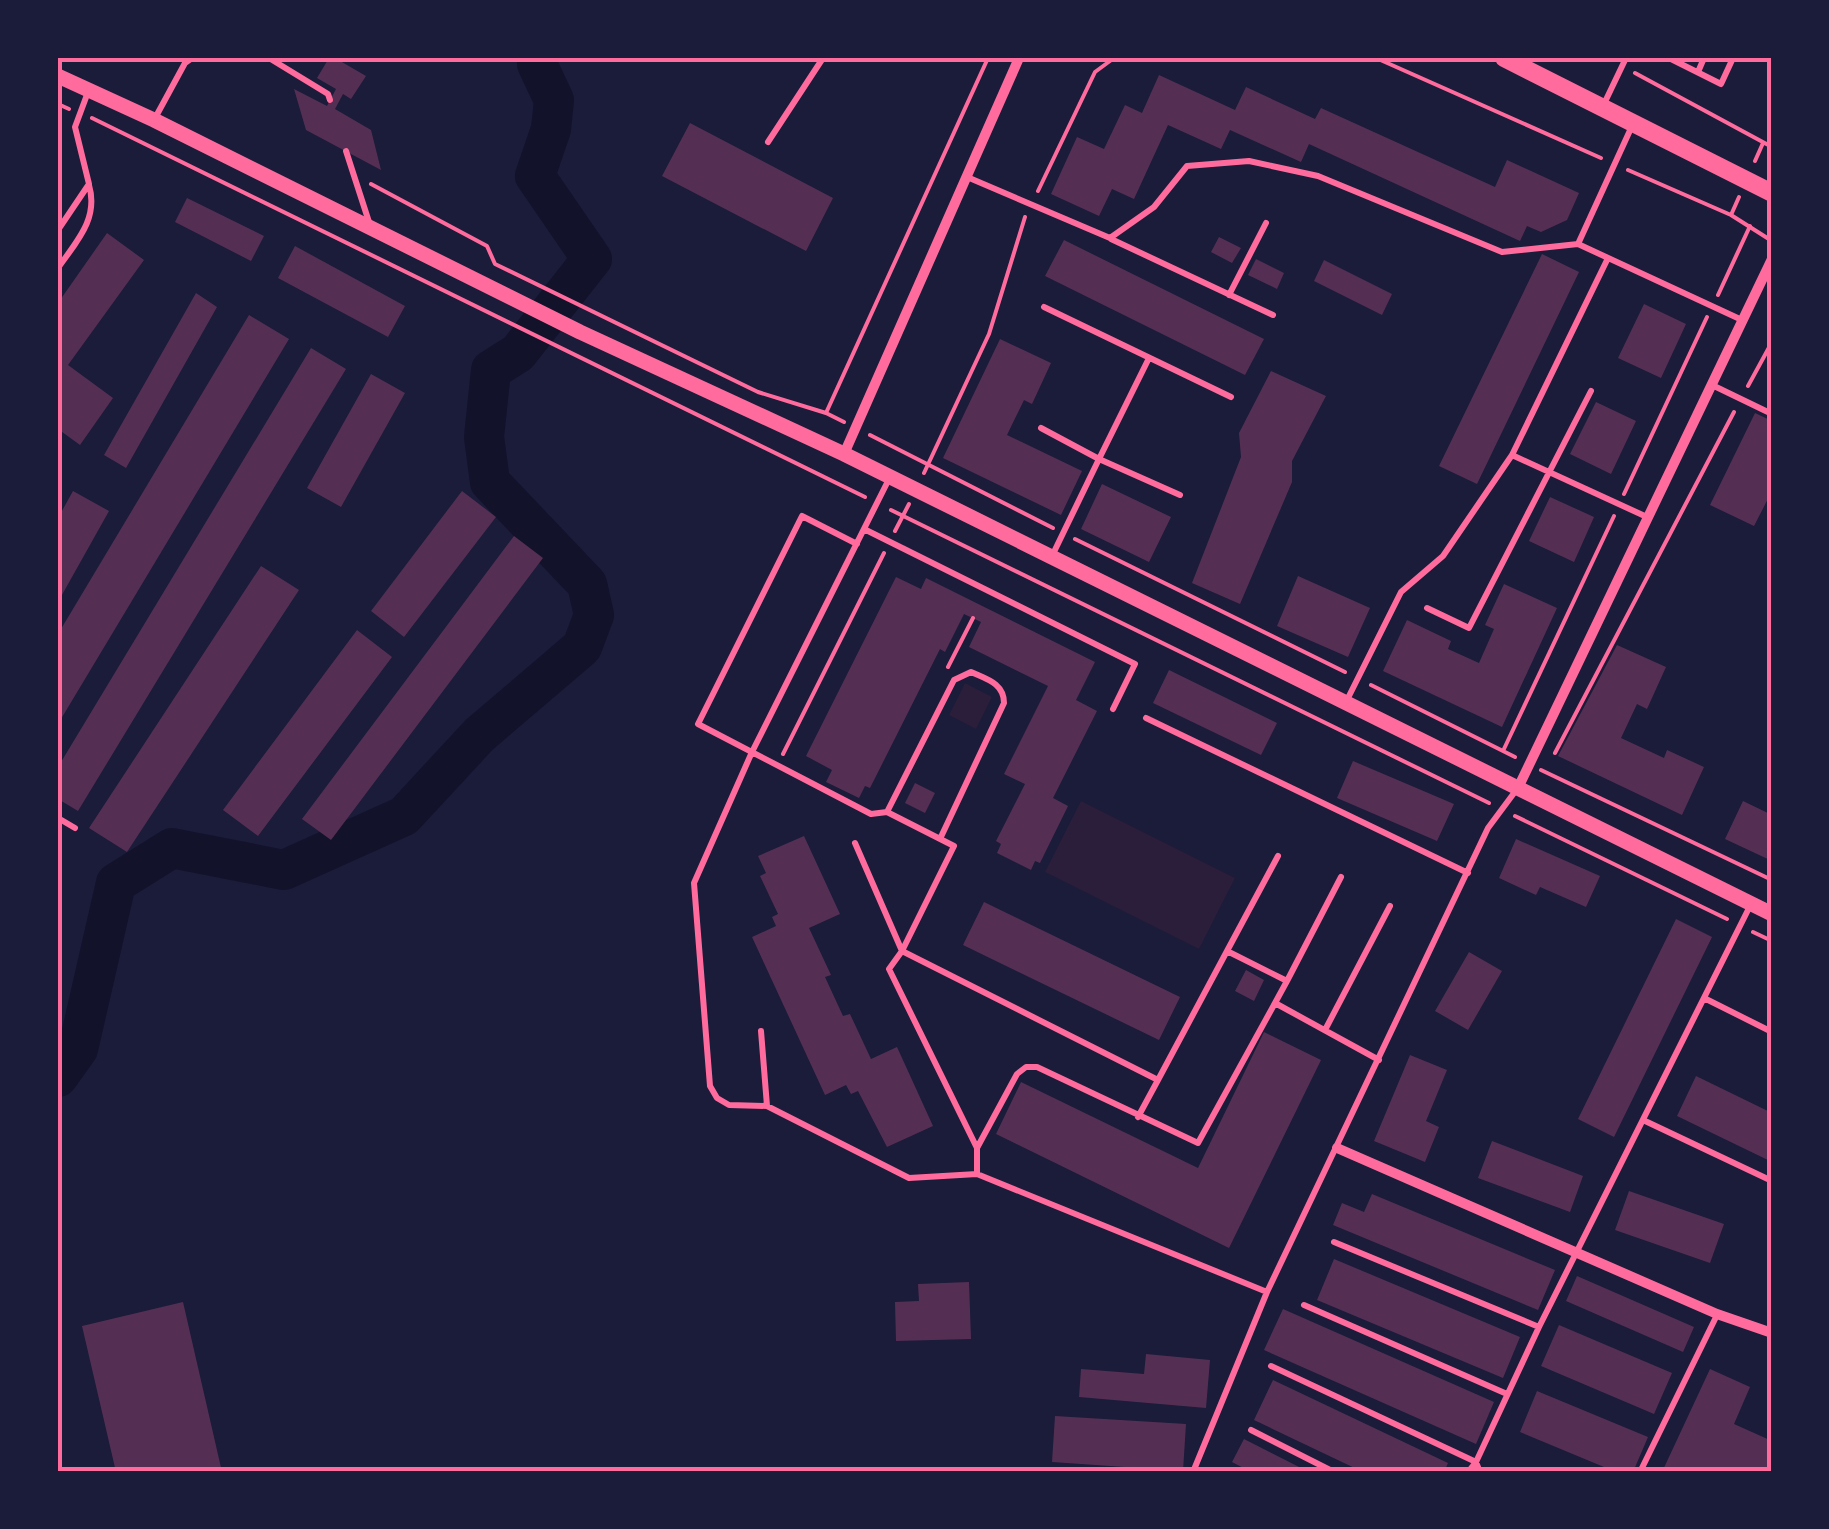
<svg xmlns="http://www.w3.org/2000/svg" width="1829" height="1529" viewBox="0 0 1829 1529" font-family="Montserrat,sans-serif">
	<style>
		.green { fill: #2a1e3b }
		.lines { fill: none; stroke-linecap: round; stroke-linejoin: round }
		.river { stroke: #12122b; stroke-width: 40 }
		.building { fill: #542f53 }
		.path { stroke: #ff6b9d; stroke-width: 4 }
		.service { stroke: #ff6b9d; stroke-width: 6 }
		.minor { stroke: #ff6b9d; stroke-width: 10 }
		.tertiary { stroke: #ff6b9d; stroke-width: 15 }
		.secondary { stroke: #ff6b9d; stroke-width: 18 }
		.neatline { fill: none; stroke: #ff6b9d; stroke-width: 4 }
	</style>
	<rect width="100%" height="100%" fill="#1b1b3a"/>
	<path class="green" d="M 965,683 L 992,697 L 976,729 L 949,715 Z
		M 1081,801 L 1235,878 L 1199,949 L 1045,872 Z"/>
	<g class="lines">
		<path class="river" d="M 58,1077 L 78,1049 L 116,883 L 172,848 L 284,870 L 404,816 L 479,735 L 582,647 L 594,615 L 587,584 L 490,482 L 484,437 L 491,370 L 518,353 L 592,259 L 535,176 L 551,129 L 554,100 L 537,64 L 539,58"/>
	</g>
	<path class="building" d="M 329,58 L 335,58 L 366,76 L 351,99 L 343,94 L 335,109 L 371,130 L 381,170 L 306,130 L 294,89 L 327,106 L 336,89 L 317,78 Z
		M 1159,75 L 1235,110 L 1246,87 L 1315,119 L 1321,108 L 1495,187 L 1507,160 L 1579,193 L 1567,220 L 1541,232 L 1527,226 L 1520,241 L 1309,144 L 1301,162 L 1230,130 L 1221,149 L 1168,125 L 1134,199 L 1112,189 L 1099,216 L 1051,194 L 1077,137 L 1104,149 L 1125,105 L 1142,113 Z
		M 690,123 L 833,198 L 806,251 L 662,176 Z
		M 187,198 L 264,236 L 251,261 L 175,222 Z
		M 107,233 L 144,260 L 68,365 L 113,398 L 80,445 L 58,429 L 58,303 Z
		M 1219,237 L 1241,248 L 1232,263 L 1211,252 Z
		M 1064,240 L 1264,339 L 1245,375 L 1045,276 Z
		M 295,246 L 405,306 L 388,337 L 278,278 Z
		M 1542,254 L 1579,272 L 1477,484 L 1439,466 Z
		M 1256,259 L 1284,273 L 1277,289 L 1248,275 Z
		M 1324,260 L 1392,294 L 1382,315 L 1314,281 Z
		M 196,293 L 217,307 L 126,468 L 104,455 Z
		M 1644,304 L 1686,324 L 1661,378 L 1618,358 Z
		M 249,315 L 289,339 L 58,724 L 58,634 Z
		M 1000,339 L 1051,363 L 1032,404 L 1024,400 L 1007,435 L 1082,471 L 1061,515 L 943,458 Z
		M 311,348 L 346,369 L 78,811 L 58,799 L 58,767 Z
		M 1271,371 L 1326,396 L 1292,461 L 1292,482 L 1240,604 L 1192,583 L 1241,457 L 1239,433 Z
		M 371,374 L 405,393 L 341,507 L 307,488 Z
		M 1596,402 L 1636,421 L 1611,474 L 1570,454 Z
		M 1755,413 L 1772,421 L 1772,491 L 1754,526 L 1710,505 Z
		M 1102,484 L 1171,517 L 1149,562 L 1081,529 Z
		M 73,491 L 109,511 L 58,602 L 58,518 Z
		M 462,491 L 496,517 L 404,637 L 371,611 Z
		M 1550,497 L 1594,517 L 1574,562 L 1529,541 Z
		M 514,536 L 543,558 L 331,840 L 302,819 Z
		M 261,566 L 299,590 L 127,852 L 89,828 Z
		M 1298,576 L 1370,608 L 1348,657 L 1277,626 Z
		M 896,577 L 921,589 L 926,578 L 1095,662 L 1076,700 L 1097,711 L 1053,798 L 1068,806 L 1040,863 L 1035,861 L 1031,870 L 997,853 L 1001,844 L 996,841 L 1025,784 L 1004,774 L 1048,686 L 969,647 L 981,622 L 964,614 L 945,652 L 940,649 L 870,788 L 865,786 L 859,798 L 826,782 L 832,770 L 806,756 Z
		M 1504,584 L 1557,608 L 1502,727 L 1383,671 L 1407,620 L 1451,641 L 1448,649 L 1479,663 L 1494,629 L 1485,625 Z
		M 357,630 L 392,657 L 258,836 L 223,810 Z
		M 1617,645 L 1666,667 L 1647,709 L 1637,704 L 1621,738 L 1664,758 L 1667,750 L 1704,767 L 1682,815 L 1558,756 Z
		M 1169,670 L 1277,723 L 1261,755 L 1153,703 Z
		M 1353,761 L 1454,804 L 1437,841 L 1337,798 Z
		M 915,783 L 935,793 L 925,813 L 905,803 Z
		M 1743,801 L 1772,815 L 1772,861 L 1725,839 Z
		M 804,836 L 840,914 L 809,928 L 831,975 L 825,977 L 843,1016 L 850,1014 L 871,1059 L 897,1047 L 933,1126 L 887,1147 L 858,1091 L 851,1094 L 846,1085 L 825,1095 L 752,937 L 776,926 L 772,917 L 778,914 L 760,876 L 766,873 L 758,856 Z
		M 1516,839 L 1600,876 L 1586,907 L 1540,887 L 1536,895 L 1499,878 Z
		M 984,902 L 1180,997 L 1159,1040 L 963,945 Z
		M 1676,919 L 1712,937 L 1614,1137 L 1578,1119 Z
		M 1469,952 L 1502,971 L 1468,1030 L 1435,1011 Z
		M 1246,970 L 1264,980 L 1254,1001 L 1235,991 Z
		M 1264,1032 L 1321,1060 L 1229,1248 L 996,1134 L 1021,1082 L 1198,1168 Z
		M 1410,1055 L 1447,1070 L 1426,1121 L 1439,1127 L 1425,1162 L 1374,1141 Z
		M 1696,1076 L 1772,1113 L 1772,1162 L 1677,1116 Z
		M 1492,1141 L 1583,1176 L 1570,1212 L 1478,1178 Z
		M 1629,1191 L 1724,1224 L 1710,1263 L 1615,1230 Z
		M 1372,1194 L 1555,1270 L 1538,1310 L 1333,1225 L 1342,1203 L 1364,1212 Z
		M 1334,1259 L 1520,1337 L 1503,1378 L 1317,1300 Z
		M 1577,1276 L 1694,1327 L 1683,1352 L 1566,1301 Z
		M 969,1282 L 971,1339 L 896,1341 L 895,1302 L 919,1301 L 918,1284 Z
		M 183,1302 L 222,1472 L 116,1472 L 82,1326 Z
		M 1283,1309 L 1494,1402 L 1476,1444 L 1264,1350 Z
		M 1559,1325 L 1672,1373 L 1654,1414 L 1541,1366 Z
		M 1146,1354 L 1210,1360 L 1206,1408 L 1079,1397 L 1081,1369 L 1144,1374 Z
		M 1710,1369 L 1750,1387 L 1734,1424 L 1772,1441 L 1772,1472 L 1662,1472 Z
		M 1273,1380 L 1448,1463 L 1444,1472 L 1363,1472 L 1254,1420 Z
		M 1537,1391 L 1648,1437 L 1633,1472 L 1616,1472 L 1520,1432 Z
		M 1055,1416 L 1186,1424 L 1183,1471 L 1052,1462 Z
		M 1244,1439 L 1309,1472 L 1251,1472 L 1232,1462 Z"/>
	<g class="lines">
		<path class="path" d="M 1376,58 L 1601,158
			M 1635,73 L 1772,147
			M 58,104 L 69,109
			M 92,118 L 865,497
			M 1755,161 L 1763,143
			M 1628,170 L 1731,215 L 1772,241
			M 371,184 L 487,246 L 495,264 L 758,392 L 826,413 L 988,58
			M 1038,191 L 1095,72 L 1114,58
			M 1731,215 L 1739,197
			M 1718,295 L 1750,226
			M 1748,386 L 1772,342
			M 826,413 L 844,422
			M 870,435 L 1053,528
			M 924,473 L 989,334 L 1025,217
			M 1624,494 L 1707,317
			M 891,510 L 1489,803
			M 895,531 L 909,504
			M 1075,539 L 1345,672
			M 948,667 L 973,618
			M 1371,685 L 1515,757
			M 1503,751 L 1614,516
			M 1555,753 L 1734,412
			M 783,754 L 884,553
			M 1541,770 L 1772,880
			M 1515,816 L 1727,919
			M 1753,932 L 1772,941"/>
		<path class="service" d="M 269,58 L 328,94 L 330,100
			M 1669,58 L 1721,84 L 1733,58
			M 1698,72 L 1704,58
			M 1603,106 L 1626,58
			M 154,120 L 185,63 L 192,58
			M 768,142 L 823,58
			M 346,151 L 369,222
			M 967,177 L 1110,238 L 1154,207 L 1187,166 L 1249,161 L 1318,176 L 1502,252 L 1578,244 L 1742,320
			M 58,230 L 89,184 L 75,127 L 88,92
			M 1111,239 L 1273,315
			M 1578,244 L 1632,126
			M 1608,258 L 1512,455 L 1647,517
			M 58,268 C 76,242 99,219 89,185
			M 1229,295 L 1266,223
			M 1044,307 L 1231,397
			M 1712,385 L 1772,414
			M 1041,428 L 1099,459 L 1149,358
			M 890,477 L 752,752 L 694,883 L 710,1086 L 717,1098 L 729,1105 L 767,1106 L 909,1178 L 977,1174
			M 864,529 L 1135,664 L 1113,709
			M 857,544 L 802,516 L 698,724 L 871,814 L 887,812 L 954,846 L 902,951 L 889,969 L 977,1148
			M 1052,556 L 1099,459 L 1180,495
			M 1427,608 L 1469,628 L 1591,391
			M 1347,700 L 1401,592 L 1443,556 L 1512,455
			M 1146,718 L 1468,873
			M 887,812 L 954,680 L 971,672 C 986,679 1004,683 1004,703 L 940,839
			M 58,818 L 75,828
			M 855,843 L 902,951 L 1158,1080 L 1227,951 L 1287,981 L 1275,1003
			M 1227,951 L 1278,856
			M 1287,981 L 1341,877
			M 1704,998 L 1772,1032
			M 1325,1030 L 1390,906
			M 761,1031 L 767,1106
			M 1138,1117 L 1158,1080
			M 1643,1120 L 1772,1181
			M 1334,1242 L 1539,1327
			M 1267,1292 L 977,1174 L 977,1148 L 1017,1074 L 1026,1067 L 1037,1067 L 1198,1143 L 1275,1003 L 1379,1060
			M 1304,1305 L 1507,1394
			M 1271,1366 L 1476,1462 L 1539,1327 L 1751,904
			M 1251,1430 L 1334,1472
			M 1193,1472 L 1267,1292 L 1488,828 L 1517,789
			M 1468,1472 L 1476,1462 L 1480,1472
			M 1640,1472 L 1717,1315"/>
		<path class="minor" d="M 844,454 L 1019,58
			M 1518,788 L 1772,259
			M 1337,1148 L 1717,1314 L 1772,1333"/>
		<path class="tertiary" d="M 58,76 L 154,120 L 580,332 L 844,454 L 1772,914"/>
		<path class="secondary" d="M 1504,58 L 1772,193"/>
	</g>
	<rect width="1829" height="1529" fill="none" stroke="#1b1b3a" stroke-width="120"/>
	<rect x="60" y="60" width="1709" height="1409" class="neatline"/>
</svg>
